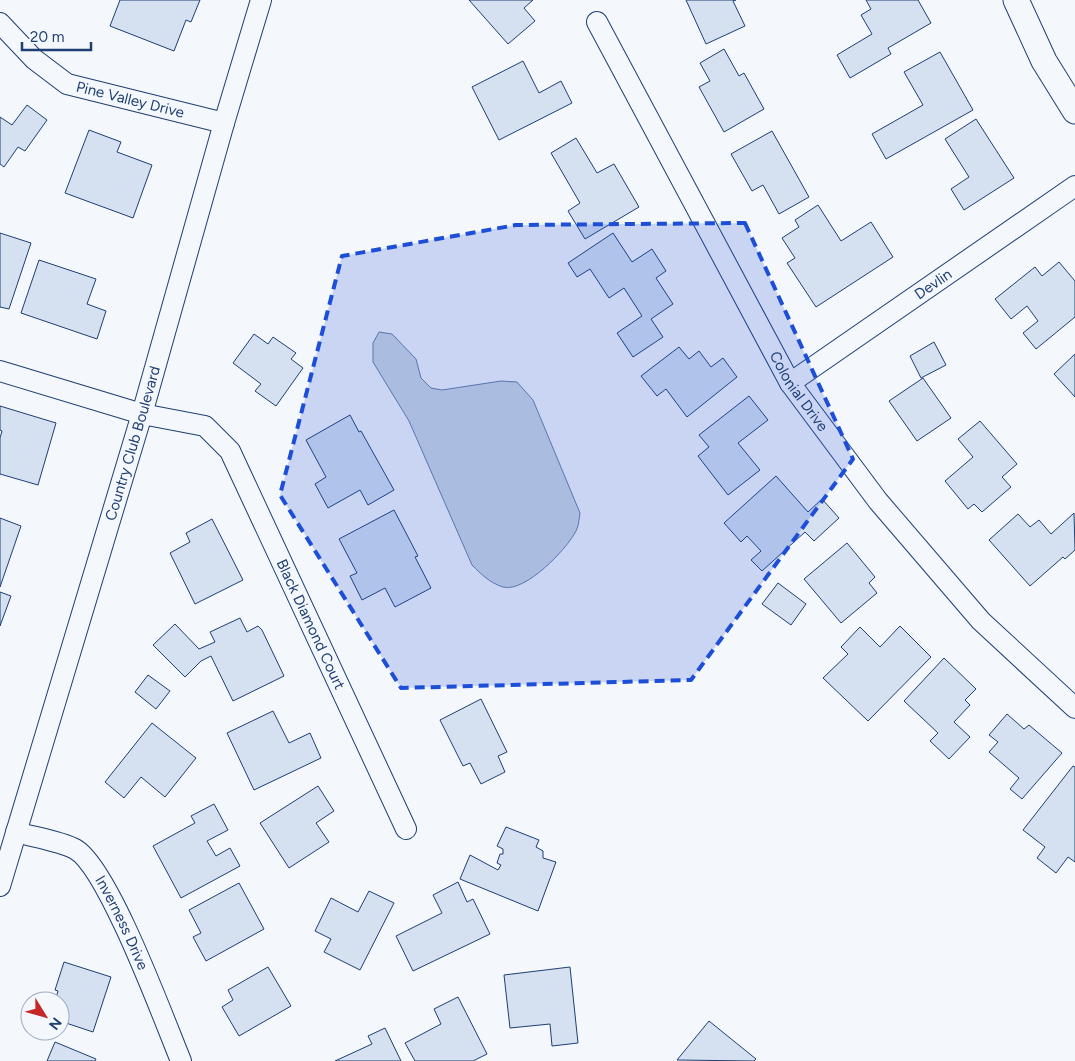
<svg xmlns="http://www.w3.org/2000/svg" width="1075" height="1061" viewBox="0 0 1075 1061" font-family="Figtree,sans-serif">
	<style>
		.water { fill: #cfd7e4; stroke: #687fa3 }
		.building { fill: #d5e0f0; stroke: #1d3f73 }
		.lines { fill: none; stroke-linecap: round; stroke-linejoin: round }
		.minor-casing { stroke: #1d3f73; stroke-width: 22 }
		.tertiary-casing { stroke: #1d3f73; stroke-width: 27 }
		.minor { stroke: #f4f7fb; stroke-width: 20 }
		.tertiary { stroke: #f4f7fb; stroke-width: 25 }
		.marked { fill: #1d4ed8; fill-opacity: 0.2; stroke: #1d4ed8; stroke-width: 4; stroke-dasharray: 10 6; stroke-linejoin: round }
		.labels { text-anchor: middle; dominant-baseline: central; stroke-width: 4; stroke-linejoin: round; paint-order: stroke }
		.street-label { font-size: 15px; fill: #1d3f73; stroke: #f4f7fb }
	</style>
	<rect width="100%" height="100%" fill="#f4f7fb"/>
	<path class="water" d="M 379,332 L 392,334 L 416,359 L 421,378 L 431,388 L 442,390 L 501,381 L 517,382 L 533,400 L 580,513 C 579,518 579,526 576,531 C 567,549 525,593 503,587 C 490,583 481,574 472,565 L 409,421 L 373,362 L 373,343 Z"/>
	<path class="building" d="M 120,0 L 200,0 L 191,22 L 186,20 L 174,51 L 110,26 Z
		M 469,0 L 533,0 L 524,8 L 535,21 L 508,44 Z
		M 686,0 L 736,0 L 733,1 L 745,26 L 706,44 Z
		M 866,0 L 918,0 L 931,23 L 888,48 L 891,54 L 850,78 L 837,55 L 872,34 L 861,15 L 871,9 Z
		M 724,49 L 739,76 L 744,73 L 764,109 L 724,132 L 699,87 L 710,81 L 700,63 Z
		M 940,52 L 973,110 L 886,159 L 872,134 L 923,105 L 904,72 Z
		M 523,61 L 539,93 L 561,81 L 572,103 L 499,140 L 472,87 Z
		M 27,105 L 47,120 L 25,151 L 18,147 L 4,167 L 0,164 L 0,117 L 12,125 Z
		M 976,119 L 1014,178 L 964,210 L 951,189 L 969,177 L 945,139 Z
		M 89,130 L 121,142 L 117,152 L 152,165 L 133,218 L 65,193 Z
		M 772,131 L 809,197 L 779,214 L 763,185 L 752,191 L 731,154 Z
		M 576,138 L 597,173 L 614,164 L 639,207 L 585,239 L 568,211 L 580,203 L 551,153 Z
		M 818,205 L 841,241 L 871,222 L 893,257 L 816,307 L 787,263 L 795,258 L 782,238 L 799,227 L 795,220 Z
		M 0,233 L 31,243 L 9,309 L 0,307 Z
		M 613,233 L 632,262 L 652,249 L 666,271 L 656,278 L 673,304 L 651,319 L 663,337 L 633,357 L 617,333 L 642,316 L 624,288 L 609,298 L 590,269 L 577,277 L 568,263 Z
		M 39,260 L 96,279 L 87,304 L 106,311 L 97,339 L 21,313 Z
		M 1059,262 L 1075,281 L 1075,317 L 1036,349 L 1023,333 L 1038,321 L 1027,306 L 1011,319 L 995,299 L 1035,267 L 1042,276 Z
		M 254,334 L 268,344 L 273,337 L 296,353 L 291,359 L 303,368 L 276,406 L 255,391 L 261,384 L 233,363 Z
		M 934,342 L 946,365 L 921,378 L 910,356 Z
		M 679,347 L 689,359 L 699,351 L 711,367 L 723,358 L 737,377 L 687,417 L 666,389 L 657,396 L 641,376 Z
		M 1075,354 L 1075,397 L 1054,374 Z
		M 923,378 L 951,418 L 917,441 L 889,401 Z
		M 749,396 L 768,420 L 738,443 L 760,470 L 728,495 L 698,456 L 709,447 L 699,435 Z
		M 0,406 L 56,423 L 38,485 L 0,474 L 0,438 L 2,431 L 0,430 Z
		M 350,415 L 359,432 L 361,431 L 394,490 L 368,505 L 360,490 L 328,508 L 315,484 L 326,477 L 306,440 Z
		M 980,421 L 1017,464 L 1002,477 L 1011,487 L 982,512 L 974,504 L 968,509 L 945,481 L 973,457 L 958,439 Z
		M 776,476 L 808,512 L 822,499 L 839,518 L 814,541 L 805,532 L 762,571 L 751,560 L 761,551 L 747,536 L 741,542 L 724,523 Z
		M 394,510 L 418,556 L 415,557 L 431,588 L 395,607 L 385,588 L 362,600 L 350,576 L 357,573 L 339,539 Z
		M 1074,513 L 1075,550 L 1065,559 L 1063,557 L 1030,586 L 989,540 L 1018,514 L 1030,527 L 1039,520 L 1051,534 Z
		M 0,518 L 21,526 L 0,587 Z
		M 212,519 L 243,580 L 195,604 L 170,553 L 190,542 L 186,533 Z
		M 847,543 L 875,577 L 869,583 L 877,593 L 841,623 L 804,579 Z
		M 778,583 L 806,604 L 791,625 L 762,604 Z
		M 0,592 L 11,596 L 0,626 Z
		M 240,618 L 247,632 L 258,626 L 262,630 L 284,676 L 233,701 L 211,656 L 201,661 L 185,677 L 153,645 L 175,624 L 199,649 L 215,642 L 210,632 Z
		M 900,626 L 931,657 L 868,721 L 823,678 L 848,654 L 841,647 L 860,627 L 880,647 Z
		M 944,658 L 976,689 L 965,700 L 970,705 L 954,722 L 970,737 L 949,759 L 930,741 L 938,733 L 904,701 Z
		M 148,675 L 170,691 L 156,709 L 135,692 Z
		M 481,699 L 507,752 L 498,756 L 505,772 L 481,784 L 470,763 L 463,766 L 440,720 Z
		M 273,711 L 289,743 L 310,733 L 321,758 L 254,790 L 227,733 Z
		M 1007,714 L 1024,729 L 1029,725 L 1062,753 L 1022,799 L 1010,789 L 1019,778 L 989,752 L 998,742 L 989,735 Z
		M 152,723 L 196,758 L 165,797 L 141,777 L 124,798 L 105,782 Z
		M 1073,766 L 1075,767 L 1075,862 L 1068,857 L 1056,873 L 1037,858 L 1045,847 L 1023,830 Z
		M 318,786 L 334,811 L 316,823 L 329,842 L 289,868 L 260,823 Z
		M 214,804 L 228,830 L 207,841 L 216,856 L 230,848 L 240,866 L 181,898 L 153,846 L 195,823 L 191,816 Z
		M 506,827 L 539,840 L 536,847 L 543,851 L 543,858 L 556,862 L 538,911 L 460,879 L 470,855 L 498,870 L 501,865 L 497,863 L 500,854 L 503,854 L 503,849 L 497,846 Z
		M 458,882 L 467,902 L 473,899 L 490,934 L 413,971 L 396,936 L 442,913 L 433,895 Z
		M 239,883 L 264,929 L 206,961 L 193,937 L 201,933 L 189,910 Z
		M 369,891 L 394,903 L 360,970 L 324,952 L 331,939 L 315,931 L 331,898 L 358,912 Z
		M 64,962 L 111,977 L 93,1032 L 60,1021 L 60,1001 L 55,1001 L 58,991 L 55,990 Z
		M 268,967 L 291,1006 L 239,1036 L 222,1007 L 233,1000 L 228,990 Z
		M 570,967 L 578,1043 L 552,1046 L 550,1024 L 510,1028 L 504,975 Z
		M 458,997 L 487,1054 L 473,1061 L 415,1061 L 405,1043 L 441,1024 L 434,1009 Z
		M 709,1021 L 756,1059 L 754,1061 L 677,1060 Z
		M 385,1028 L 401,1061 L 335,1061 L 372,1044 L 368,1036 Z
		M 55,1042 L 96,1059 L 95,1061 L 47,1061 Z"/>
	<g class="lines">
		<defs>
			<g id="minor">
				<path id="s1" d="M 597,22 L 790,383 L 878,501 L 981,621 L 1075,708"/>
				<path id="s2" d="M 0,23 L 34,59 L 67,84 L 224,123"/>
				<path id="s3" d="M 0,371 L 142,414 L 205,426 L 230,451 L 406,829"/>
				<path id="s4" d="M 790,383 L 1075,186"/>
				<path id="s5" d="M 16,832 C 33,837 60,841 75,849 C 108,867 164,1020 181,1061"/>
				<path id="s6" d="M 0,886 L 142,414 L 224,123 L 261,0"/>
			</g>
			<path id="tertiary" d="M 1016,0 L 1044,61 L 1075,111"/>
		</defs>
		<use href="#minor" class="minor-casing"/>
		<use href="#tertiary" class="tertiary-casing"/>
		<use href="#minor" class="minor"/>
		<use href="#tertiary" class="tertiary"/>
	</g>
	<path class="marked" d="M 745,223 L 853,459 L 691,680 L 401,688 L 280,495 L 342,256 L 516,225 Z"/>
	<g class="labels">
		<g class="street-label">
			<text stroke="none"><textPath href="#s2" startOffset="156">Pine Valley Drive</textPath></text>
			<text stroke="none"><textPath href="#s4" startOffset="174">Devlin</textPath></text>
			<text stroke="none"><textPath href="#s1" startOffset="421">Colonial Drive</textPath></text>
			<text stroke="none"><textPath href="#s6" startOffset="462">Country Club Boulevard</textPath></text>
			<text stroke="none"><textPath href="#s3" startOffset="439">Black Diamond Court</textPath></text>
			<text stroke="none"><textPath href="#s5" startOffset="150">Inverness Drive</textPath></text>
		</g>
	</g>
	<g transform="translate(45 1016) rotate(127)"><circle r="24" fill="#f4f7fb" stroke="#9eadc5"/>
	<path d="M0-4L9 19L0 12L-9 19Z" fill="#c62828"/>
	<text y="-8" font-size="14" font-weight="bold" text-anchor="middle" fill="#1d3f73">N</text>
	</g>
	<path d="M22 42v8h69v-8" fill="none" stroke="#1d3f73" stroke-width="2.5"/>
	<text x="30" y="42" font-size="15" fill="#1d3f73" stroke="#f4f7fb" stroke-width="4" paint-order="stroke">20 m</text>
</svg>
